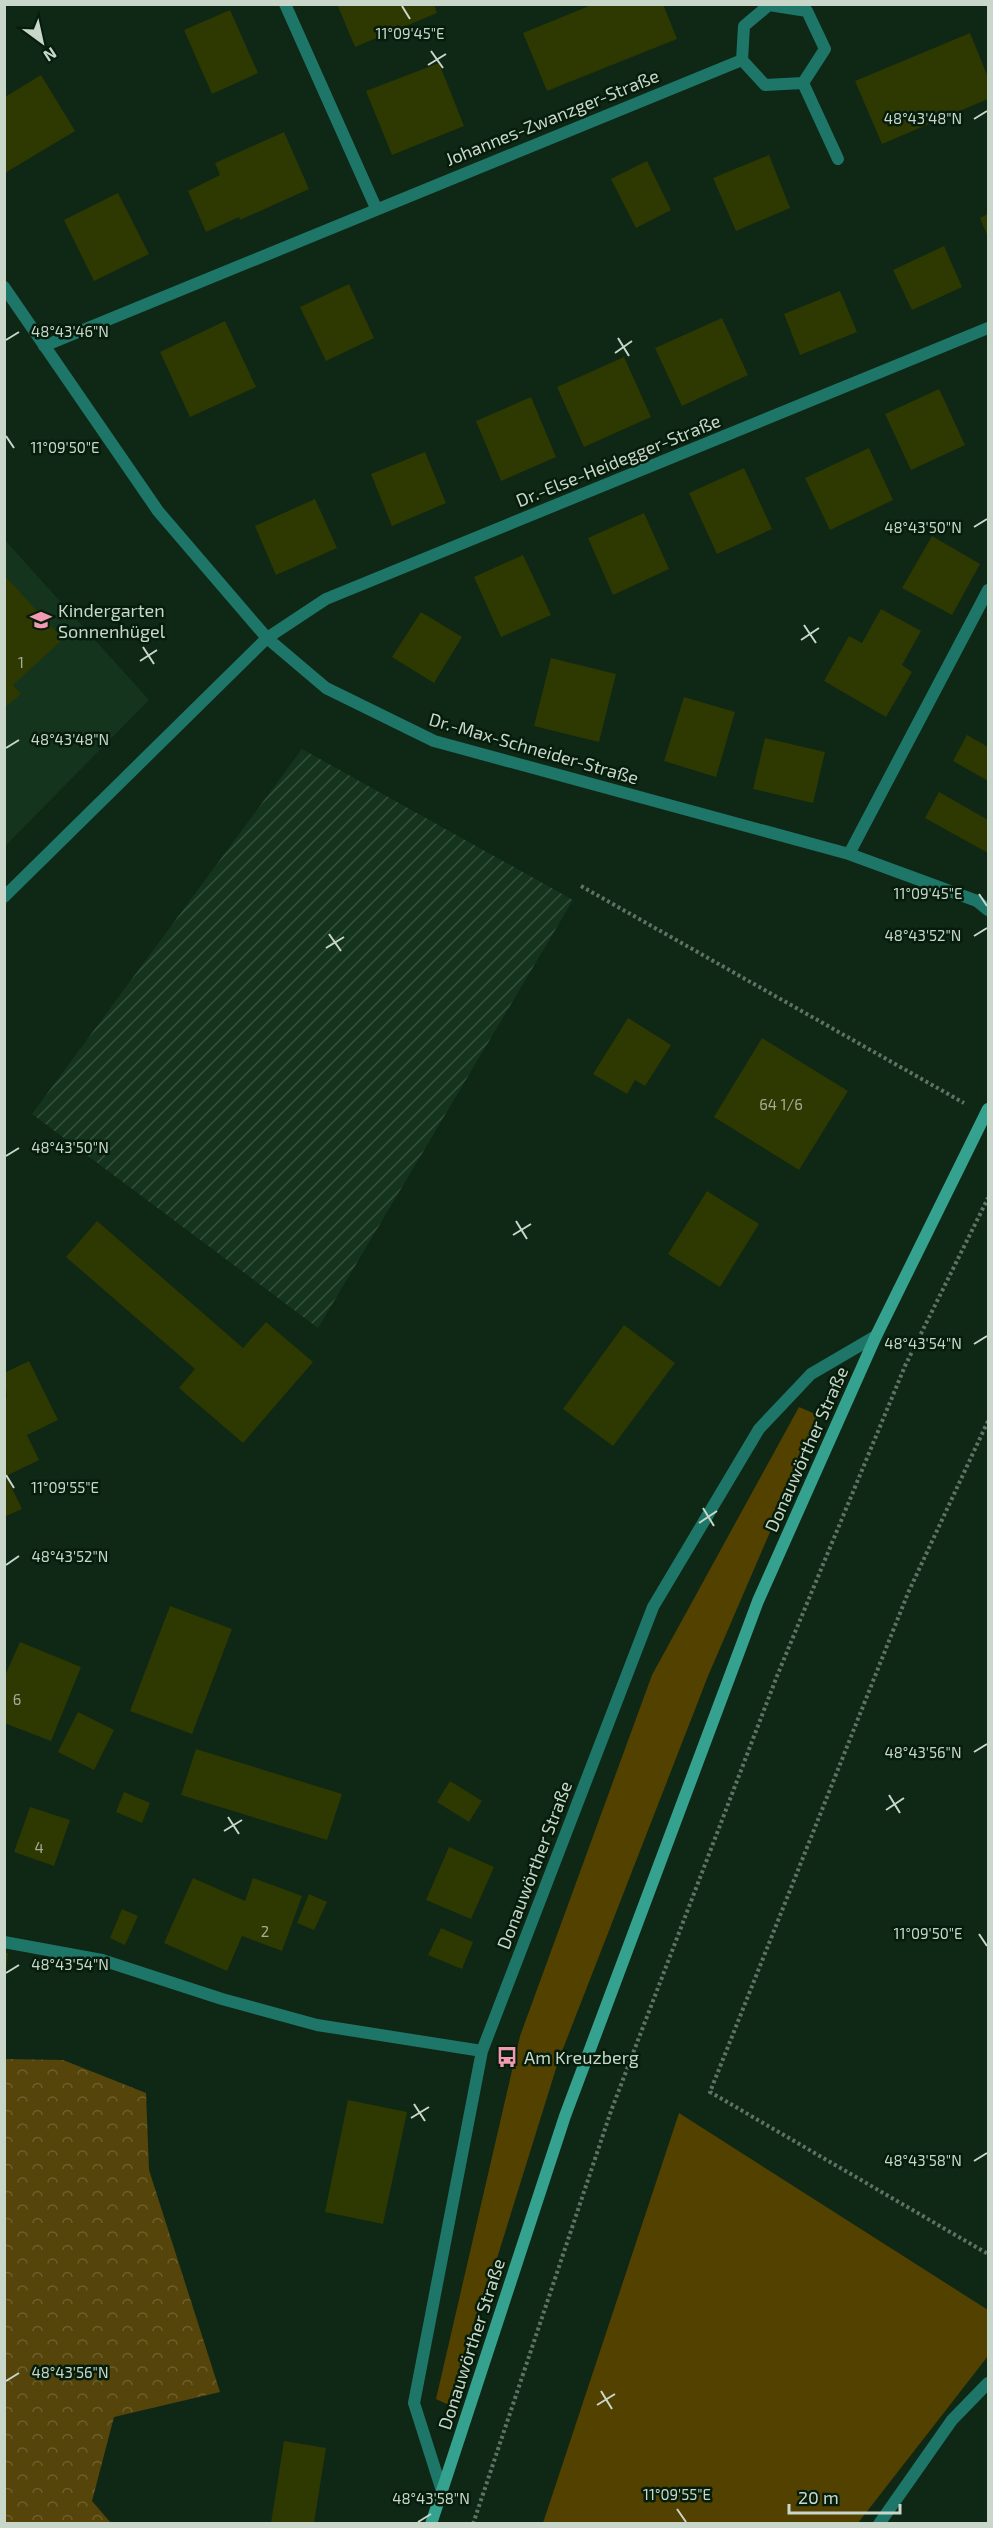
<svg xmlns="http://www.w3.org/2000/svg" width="993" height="2528" viewBox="0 0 993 2528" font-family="'Exo 2',sans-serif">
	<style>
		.built { fill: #15341e }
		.industrial { fill: url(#industrial-furrows) }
		.green { fill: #534100 }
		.forest { fill: url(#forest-crowns) }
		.building { fill: #2e3801 }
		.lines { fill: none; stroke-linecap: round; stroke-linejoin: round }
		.path { stroke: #5f7364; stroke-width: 4; stroke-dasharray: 3 3; stroke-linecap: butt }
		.service { stroke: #1d7668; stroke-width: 12 }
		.minor { stroke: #1d7668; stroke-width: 12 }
		.secondary { stroke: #35a290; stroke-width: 12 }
		.ticks { fill: none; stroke: #c9d7cb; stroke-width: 2 }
		.labels { text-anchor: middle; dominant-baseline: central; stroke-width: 5; stroke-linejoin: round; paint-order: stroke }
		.number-label { font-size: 15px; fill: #a2af98 }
		.street-label { font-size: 18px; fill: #c9d7cb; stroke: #061d0c }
		.poi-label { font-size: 18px; fill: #c9d7cb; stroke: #061d0c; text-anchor: start }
		.ticks-label { font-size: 15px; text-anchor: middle; fill: #c9d7cb; stroke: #061d0c; stroke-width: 5; stroke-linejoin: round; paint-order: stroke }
	</style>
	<defs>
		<pattern id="industrial-furrows" width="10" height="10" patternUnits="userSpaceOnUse" patternTransform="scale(1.5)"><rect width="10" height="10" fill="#15341e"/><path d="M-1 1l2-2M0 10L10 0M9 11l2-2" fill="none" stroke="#36513d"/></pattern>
		<pattern id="forest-crowns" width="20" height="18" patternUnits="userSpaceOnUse" patternTransform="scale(1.5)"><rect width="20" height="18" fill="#56450b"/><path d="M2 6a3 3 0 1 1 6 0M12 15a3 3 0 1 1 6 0" fill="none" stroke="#6d5f2d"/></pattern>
	</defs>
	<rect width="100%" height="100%" fill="#0f2715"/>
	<path class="built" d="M 4,539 L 149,700 L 5,846 L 4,846 Z"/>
	<path class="industrial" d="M 302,749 L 573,900 L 318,1328 L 32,1114 Z"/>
	<path class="green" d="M 799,1407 L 820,1416 L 708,1676 L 559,2059 L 451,2406 L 436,2399 L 520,2036 L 652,1675 Z
		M 679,2113 L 988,2310 L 988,2356 L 858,2523 L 543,2523 Z"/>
	<path class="forest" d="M 5,2059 L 63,2060 L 146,2093 L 149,2170 L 220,2392 L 114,2417 L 92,2501 L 111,2523 L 5,2523 Z"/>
	<path class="building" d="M 337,4 L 434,4 L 437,13 L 355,47 Z
		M 594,4 L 663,4 L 677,39 L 547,91 L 523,33 Z
		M 230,10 L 258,73 L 212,94 L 184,30 Z
		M 970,33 L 988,77 L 988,99 L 882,144 L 855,81 Z
		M 439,63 L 464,126 L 392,155 L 366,91 Z
		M 41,75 L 75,131 L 5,173 L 5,97 Z
		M 284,132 L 309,189 L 240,220 L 239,217 L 206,232 L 188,191 L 220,175 L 215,163 Z
		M 769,155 L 790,208 L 736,231 L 713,178 Z
		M 647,161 L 671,210 L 636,228 L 611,179 Z
		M 118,193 L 149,254 L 94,281 L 64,220 Z
		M 988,214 L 988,237 L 980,218 Z
		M 944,246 L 962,287 L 912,310 L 893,270 Z
		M 349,284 L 374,338 L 326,361 L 300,307 Z
		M 840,291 L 857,332 L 800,355 L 784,314 Z
		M 722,318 L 748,375 L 682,406 L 655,348 Z
		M 225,321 L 256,387 L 190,417 L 160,352 Z
		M 624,357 L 651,417 L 584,447 L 557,387 Z
		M 939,389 L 965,445 L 911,470 L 885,414 Z
		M 531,397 L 556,457 L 501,481 L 476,421 Z
		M 869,448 L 893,500 L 830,530 L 805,478 Z
		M 425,452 L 446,503 L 392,526 L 371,474 Z
		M 744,468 L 772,529 L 717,554 L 689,493 Z
		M 315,499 L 337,548 L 276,575 L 255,526 Z
		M 644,513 L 669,569 L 613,595 L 588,538 Z
		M 932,536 L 980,564 L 952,615 L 902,588 Z
		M 523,555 L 551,615 L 501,637 L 474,577 Z
		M 4,575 L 63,639 L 13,685 L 21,694 L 4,708 Z
		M 881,609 L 921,631 L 902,665 L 912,672 L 886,717 L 824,681 L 849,636 L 862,643 Z
		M 421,612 L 462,637 L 434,683 L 392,657 Z
		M 551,658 L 616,674 L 599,742 L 534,726 Z
		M 684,697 L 735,712 L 716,777 L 664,761 Z
		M 967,735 L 988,747 L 988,781 L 953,761 Z
		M 765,738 L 825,752 L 813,803 L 753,789 Z
		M 939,792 L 988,820 L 988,853 L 925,818 Z
		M 628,1018 L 671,1045 L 645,1086 L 635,1080 L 627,1094 L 593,1074 Z
		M 762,1038 L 848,1091 L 799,1170 L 714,1117 Z
		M 707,1191 L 759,1224 L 720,1287 L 668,1254 Z
		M 97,1221 L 243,1348 L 266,1322 L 313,1362 L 243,1443 L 179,1388 L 195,1369 L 66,1257 Z
		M 624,1325 L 675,1363 L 613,1446 L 563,1409 Z
		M 29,1361 L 58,1420 L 27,1435 L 39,1460 L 6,1476 L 22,1509 L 4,1517 L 4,1398 L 7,1397 L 4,1373 Z
		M 170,1606 L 232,1629 L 192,1734 L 130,1711 Z
		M 20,1642 L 81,1667 L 51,1741 L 4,1723 L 4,1678 Z
		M 78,1712 L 114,1730 L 94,1770 L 58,1752 Z
		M 196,1749 L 342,1794 L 327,1840 L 181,1795 Z
		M 450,1781 L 482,1801 L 469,1822 L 437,1802 Z
		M 124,1792 L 150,1803 L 142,1823 L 116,1812 Z
		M 30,1807 L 70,1820 L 54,1866 L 14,1852 Z
		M 449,1847 L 494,1867 L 471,1919 L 426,1900 Z
		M 193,1878 L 245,1901 L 253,1878 L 302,1896 L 282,1951 L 242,1936 L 227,1971 L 164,1943 Z
		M 309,1894 L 327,1902 L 314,1930 L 297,1923 Z
		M 122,1909 L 138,1916 L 125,1945 L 110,1938 Z
		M 441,1928 L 473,1942 L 462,1969 L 428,1955 Z
		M 4,1953 L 8,1953 L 6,1969 L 4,1968 Z
		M 348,2100 L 407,2112 L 383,2224 L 325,2212 Z
		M 284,2441 L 326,2448 L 314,2523 L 271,2523 Z"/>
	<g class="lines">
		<path class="path" d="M 581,886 L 964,1103
			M 988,1421 L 908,1593 L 710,2092 L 988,2254
			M 473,2524 L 611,2111 L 777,1676 L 905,1366 L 988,1198"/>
		<path class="service" d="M 803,83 L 838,159"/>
		<path class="minor" d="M 285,4 L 376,208
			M 4,287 L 158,511 L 267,638 L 326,688 L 434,741 L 849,854 L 977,901 L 988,910
			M 44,346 L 742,60 L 765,85 L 803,83 L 825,49 L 807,11 L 769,5 L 744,26 L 742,60
			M 849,854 L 988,590
			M 4,897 L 267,638 L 326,599 L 988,328
			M 4,1942 L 102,1960 L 222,1999 L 317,2025 L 482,2051
			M 442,2491 L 414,2403 L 482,2051 L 653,1607 L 759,1429 L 811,1374 L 876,1336
			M 879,2524 L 952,2420 L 988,2383"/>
		<path class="secondary" d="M 431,2524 L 565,2116 L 758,1601 L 876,1336 L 988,1109"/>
	</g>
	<path class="ticks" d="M 402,6 L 410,19M 431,51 L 443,68M 428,65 L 446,54M 974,119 L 987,111M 618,338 L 629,356M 6,340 L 19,332M 615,353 L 632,341M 6,436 L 14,448M 974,527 L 987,519M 804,625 L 816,643M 801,640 L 819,628M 143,647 L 154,664M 140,661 L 157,650M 6,748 L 19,740M 979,894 L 987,906M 329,934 L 341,951M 974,936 L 987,928M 326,948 L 344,937M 6,1156 L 19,1148M 516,1221 L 527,1239M 513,1235 L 531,1224M 974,1344 L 987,1336M 6,1475 L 14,1488M 703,1508 L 714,1526M 699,1523 L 717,1511M 6,1565 L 19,1556M 974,1752 L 987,1744M 889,1795 L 900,1813M 886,1810 L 904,1798M 228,1817 L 239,1834M 224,1831 L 242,1820M 979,1934 L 987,1946M 6,1973 L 19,1965M 414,2104 L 425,2121M 411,2118 L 429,2107M 974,2161 L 987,2153M 6,2381 L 19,2373M 601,2391 L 612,2409M 597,2405 L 615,2394M 677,2509 L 686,2522M 418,2522 L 431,2514"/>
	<defs>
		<symbol id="school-bare" viewBox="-9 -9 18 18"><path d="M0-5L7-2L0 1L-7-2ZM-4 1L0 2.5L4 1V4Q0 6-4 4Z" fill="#f19ab1" stroke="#061d0c" stroke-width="2.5" paint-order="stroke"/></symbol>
		<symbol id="bus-bare" viewBox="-9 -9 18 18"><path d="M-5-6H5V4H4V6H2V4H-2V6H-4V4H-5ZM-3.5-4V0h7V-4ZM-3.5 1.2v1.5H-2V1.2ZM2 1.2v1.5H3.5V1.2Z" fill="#f19ab1" stroke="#061d0c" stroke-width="2.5" paint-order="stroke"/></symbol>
	</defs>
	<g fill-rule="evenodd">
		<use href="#school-bare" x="26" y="605" width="30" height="30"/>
		<use href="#bus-bare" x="492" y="2042" width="30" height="30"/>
	</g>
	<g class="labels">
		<g class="number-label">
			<text x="21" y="662">1</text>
			<text x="781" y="1104">64 1/6</text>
			<text x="17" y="1699">6</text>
			<text x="39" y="1847">4</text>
			<text x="265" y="1931">2</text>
		</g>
		<g class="street-label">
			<text transform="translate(552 117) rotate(-22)">Johannes-Zwanzger-Straße</text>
			<text transform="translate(618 460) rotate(-22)">Dr.-Else-Heidegger-Straße</text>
			<text transform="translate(534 748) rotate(16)">Dr.-Max-Schneider-Straße</text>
			<text transform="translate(806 1449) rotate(-66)">Donauwörther Straße</text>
			<text transform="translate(534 1865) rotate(-69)">Donauwörther Straße</text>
			<text transform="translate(471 2344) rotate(-72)">Donauwörther Straße</text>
		</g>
		<g class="poi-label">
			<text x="58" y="610">Kindergarten<tspan x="58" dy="21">Sonnenhügel</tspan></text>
			<text x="524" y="2057">Am Kreuzberg</text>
		</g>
	</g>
	<g class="ticks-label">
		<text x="410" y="39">11°09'45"E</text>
		<text x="923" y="124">48°43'48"N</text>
		<text x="70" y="337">48°43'46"N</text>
		<text x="65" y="453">11°09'50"E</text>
		<text x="923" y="533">48°43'50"N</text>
		<text x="70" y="745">48°43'48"N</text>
		<text x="928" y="899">11°09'45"E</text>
		<text x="923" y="941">48°43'52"N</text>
		<text x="70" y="1153">48°43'50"N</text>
		<text x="923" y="1349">48°43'54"N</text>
		<text x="65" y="1493">11°09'55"E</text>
		<text x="70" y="1562">48°43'52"N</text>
		<text x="923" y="1758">48°43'56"N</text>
		<text x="928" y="1939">11°09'50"E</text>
		<text x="70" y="1970">48°43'54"N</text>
		<text x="923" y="2166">48°43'58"N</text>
		<text x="70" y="2378">48°43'56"N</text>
		<text x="677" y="2500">11°09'55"E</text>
		<text x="431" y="2504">48°43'58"N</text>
	</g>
	<rect width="993" height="2528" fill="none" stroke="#c9d7cb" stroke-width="12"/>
	<g transform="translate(42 42) rotate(147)" stroke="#061d0c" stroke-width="4.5" paint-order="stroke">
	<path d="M0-4.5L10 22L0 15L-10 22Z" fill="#c9d7cb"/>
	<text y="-9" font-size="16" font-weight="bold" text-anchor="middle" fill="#c9d7cb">N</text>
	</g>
	<path d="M789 2504v9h111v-9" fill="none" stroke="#c9d7cb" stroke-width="3"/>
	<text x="798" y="2504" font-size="18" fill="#c9d7cb" stroke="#061d0c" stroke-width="4.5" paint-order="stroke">20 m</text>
</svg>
